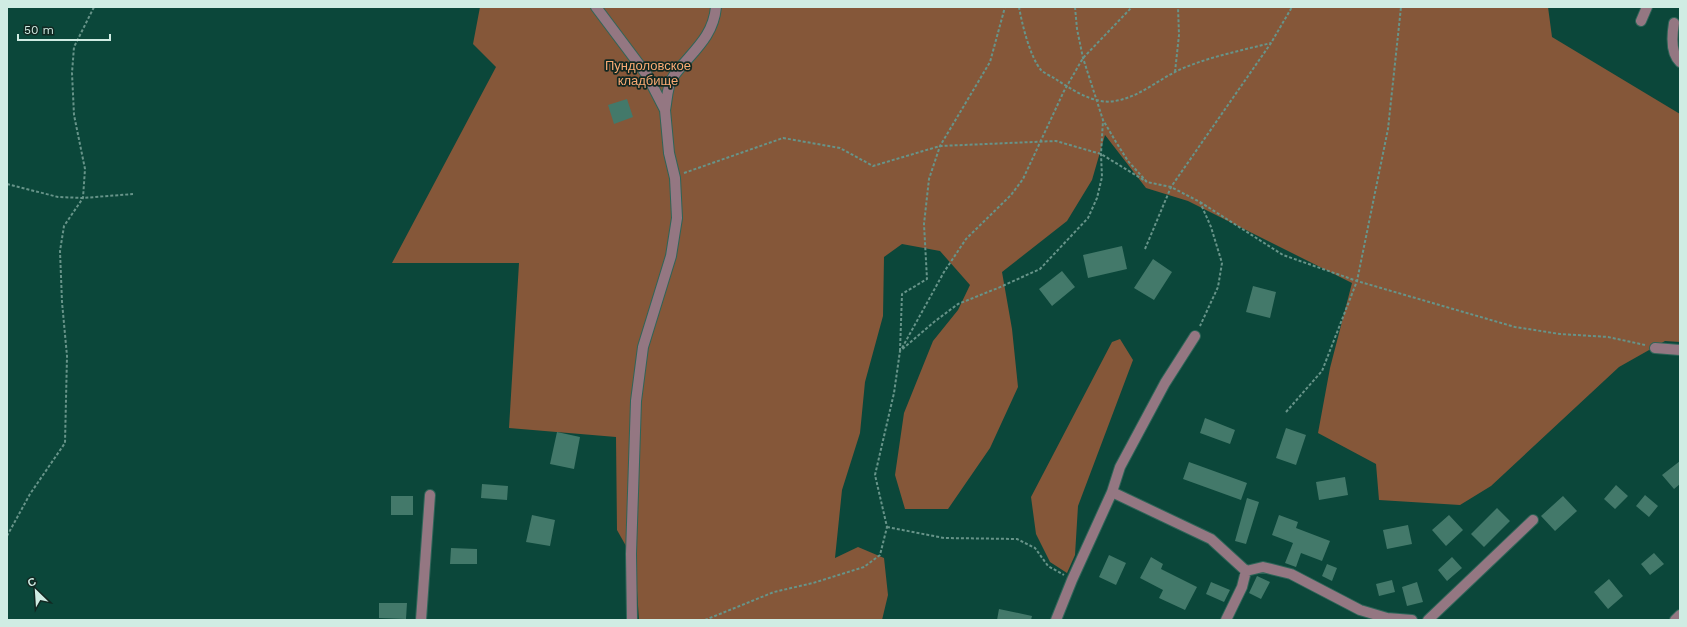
<svg xmlns="http://www.w3.org/2000/svg" width="1687" height="627" viewBox="0 0 1687 627" font-family="'Work Sans',sans-serif">
	<style>
		.green { fill: #855739 }
		.building { fill: #43796a }
		.lines { fill: none; stroke-linecap: round; stroke-linejoin: round }
		.minor-casing { stroke: #2e6558; stroke-width: 12 }
		.path { stroke: #679489; stroke-width: 2; stroke-dasharray: 3 2; stroke-linecap: butt }
		.minor { stroke: #947782; stroke-width: 10 }
		.labels { text-anchor: middle; dominant-baseline: central; stroke-width: 3.5; stroke-linejoin: round; paint-order: stroke }
		.park-label { font-size: 13px; fill: #f9aa74; stroke: #122822 }
	</style>
	<rect width="100%" height="100%" fill="#0b473a"/>
	<path class="green" d="M 480,7 L 1548,7 L 1552,37 L 1680,114 L 1680,342 L 1665,341 L 1619,367 L 1491,486 L 1460,505 L 1379,500 L 1376,464 L 1318,433 L 1330,368 L 1352,283 L 1188,201 L 1146,188 L 1105,135 L 1092,180 L 1067,221 L 1002,272 L 1012,329 L 1018,387 L 990,448 L 948,509 L 905,509 L 895,475 L 904,413 L 933,341 L 958,310 L 970,285 L 940,251 L 902,244 L 884,257 L 883,316 L 865,382 L 860,433 L 842,490 L 835,558 L 858,547 L 884,558 L 888,595 L 882,620 L 639,620 L 635,562 L 617,530 L 616,437 L 509,428 L 519,263 L 392,263 L 496,67 L 473,44 Z
		M 1120,339 L 1133,360 L 1078,506 L 1075,555 L 1067,573 L 1050,562 L 1036,534 L 1031,497 L 1112,342 Z"/>
	<path class="building" d="M 627,99 L 633,117 L 614,124 L 608,105 Z
		M 1122,246 L 1127,269 L 1088,278 L 1083,255 Z
		M 1153,259 L 1172,272 L 1154,300 L 1134,288 Z
		M 1062,271 L 1075,287 L 1052,306 L 1039,289 Z
		M 1253,286 L 1276,292 L 1270,318 L 1246,312 Z
		M 1205,418 L 1235,430 L 1230,444 L 1200,433 Z
		M 1286,428 L 1306,435 L 1296,465 L 1276,458 Z
		M 557,432 L 580,437 L 574,469 L 550,464 Z
		M 1680,461 L 1680,484 L 1674,489 L 1662,475 Z
		M 1189,462 L 1247,483 L 1241,500 L 1183,479 Z
		M 1345,477 L 1348,495 L 1319,500 L 1316,482 Z
		M 482,484 L 508,486 L 507,500 L 481,498 Z
		M 1616,485 L 1628,496 L 1615,509 L 1604,499 Z
		M 1645,495 L 1658,506 L 1649,517 L 1636,506 Z
		M 391,496 L 413,496 L 413,515 L 391,515 Z
		M 1563,496 L 1577,511 L 1555,531 L 1541,516 Z
		M 1247,498 L 1259,502 L 1246,544 L 1235,541 Z
		M 1497,508 L 1510,521 L 1484,547 L 1471,534 Z
		M 532,515 L 555,520 L 550,546 L 526,542 Z
		M 1279,515 L 1298,522 L 1296,528 L 1330,541 L 1322,561 L 1301,553 L 1296,567 L 1285,563 L 1293,543 L 1272,535 Z
		M 1449,515 L 1463,530 L 1446,546 L 1432,530 Z
		M 1408,525 L 1412,544 L 1387,549 L 1383,530 Z
		M 451,548 L 477,549 L 477,564 L 450,564 Z
		M 1654,553 L 1664,564 L 1650,575 L 1641,564 Z
		M 1109,555 L 1126,563 L 1116,585 L 1099,577 Z
		M 1151,557 L 1163,564 L 1161,569 L 1197,587 L 1185,610 L 1159,598 L 1163,590 L 1140,578 Z
		M 1452,557 L 1462,568 L 1447,581 L 1438,570 Z
		M 1327,564 L 1337,568 L 1332,581 L 1322,576 Z
		M 1257,576 L 1270,582 L 1261,599 L 1249,593 Z
		M 1609,579 L 1623,596 L 1608,609 L 1594,592 Z
		M 1392,580 L 1395,592 L 1379,596 L 1376,584 Z
		M 1211,582 L 1230,590 L 1224,602 L 1206,594 Z
		M 1417,582 L 1423,602 L 1407,606 L 1402,587 Z
		M 379,603 L 407,603 L 406,619 L 379,618 Z
		M 999,609 L 1032,616 L 1031,620 L 997,620 Z"/>
	<g class="lines">
		<defs>
			<path id="minor" d="M 596,7 L 647,75 L 665,110 L 669,153 L 675,178 L 677,218 L 671,256 L 643,347 L 636,401 L 631,554 L 632,620
				M 1641,21 L 1647,7
				M 1674,23 C 1672,35 1670,53 1680,62
				M 665,110 C 667,101 667,85 673,77 C 690,53 713,39 716,7
				M 1655,348 L 1680,350
				M 1112,492 L 1211,539 L 1246,571
				M 421,620 L 430,495
				M 1056,620 L 1072,580 L 1112,492 L 1120,467 L 1165,383 L 1195,336
				M 1226,620 L 1242,587 L 1246,571 L 1263,567 L 1291,574 L 1360,610 L 1387,618 L 1412,620
				M 1428,620 L 1533,520
				M 1675,620 L 1680,615"/>
		</defs>
		<use href="#minor" class="minor-casing"/>
		<path class="path" d="M 1019,7 C 1022,24 1030,57 1041,70 C 1044,73 1050,76 1054,78 C 1071,89 1094,105 1115,101 C 1141,97 1162,76 1186,67 C 1213,56 1243,50 1271,43
			M 1075,7 L 1077,29 L 1083,58 L 1103,120 L 1116,142 L 1128,161 L 1147,182 L 1171,187 L 1200,202 L 1211,227 L 1222,263 L 1218,287 L 1200,326
			M 1175,72 L 1179,35 L 1178,7
			M 684,173 L 783,138 L 840,148 L 873,166 L 940,146 L 1056,141 L 1101,154 L 1147,182
			M 7,184 L 58,197 L 83,198 L 133,194
			M 1200,202 L 1283,255 L 1357,281 L 1515,327 L 1560,334 L 1608,337 L 1645,345
			M 1145,249 L 1171,187 L 1271,43 L 1292,7
			M 902,348 L 944,272 L 966,239 L 1011,195 L 1023,179 L 1064,91 L 1083,58 L 1132,7
			M 900,351 L 902,294 L 927,279 L 924,224 L 929,179 L 940,146 L 990,62 L 1005,7
			M 1286,412 L 1322,371 L 1357,281 L 1388,129 L 1401,7
			M 887,527 L 944,538 L 1017,539 L 1035,548 L 1048,566 L 1064,575
			M 7,536 L 30,494 L 65,443 L 67,356 L 62,302 L 60,251 L 64,226 L 83,198 L 85,169 L 74,115 L 72,73 L 74,47 L 94,7
			M 705,620 L 774,592 L 813,583 L 864,567 L 880,555 L 887,527 L 875,475 L 894,393 L 900,351 L 934,322 L 958,304 L 998,288 L 1040,269 L 1088,218 L 1097,198 L 1102,177 L 1101,154 L 1103,120"/>
		<use href="#minor" class="minor"/>
	</g>
	<g class="labels">
		<g class="park-label">
			<text x="648" y="65">Пундоловское<tspan x="648" dy="15">кладбище</tspan></text>
		</g>
	</g>
	<rect width="1687" height="627" fill="none" stroke="#d0ece3" stroke-width="16"/>
	<g transform="translate(36 591) rotate(335)" stroke="#122822" stroke-width="3" paint-order="stroke">
	<path d="M0-3L7 15L0 10L-7 15Z" fill="#d0ece3"/>
	<text y="-6" font-size="11" font-weight="bold" text-anchor="middle" fill="#d0ece3">С</text>
	</g>
	<path d="M18 34v6h92v-6" fill="none" stroke="#d0ece3" stroke-width="2"/>
	<text x="24" y="34" font-size="12" fill="#d0ece3" stroke="#122822" stroke-width="3" paint-order="stroke">50 m</text>
</svg>
